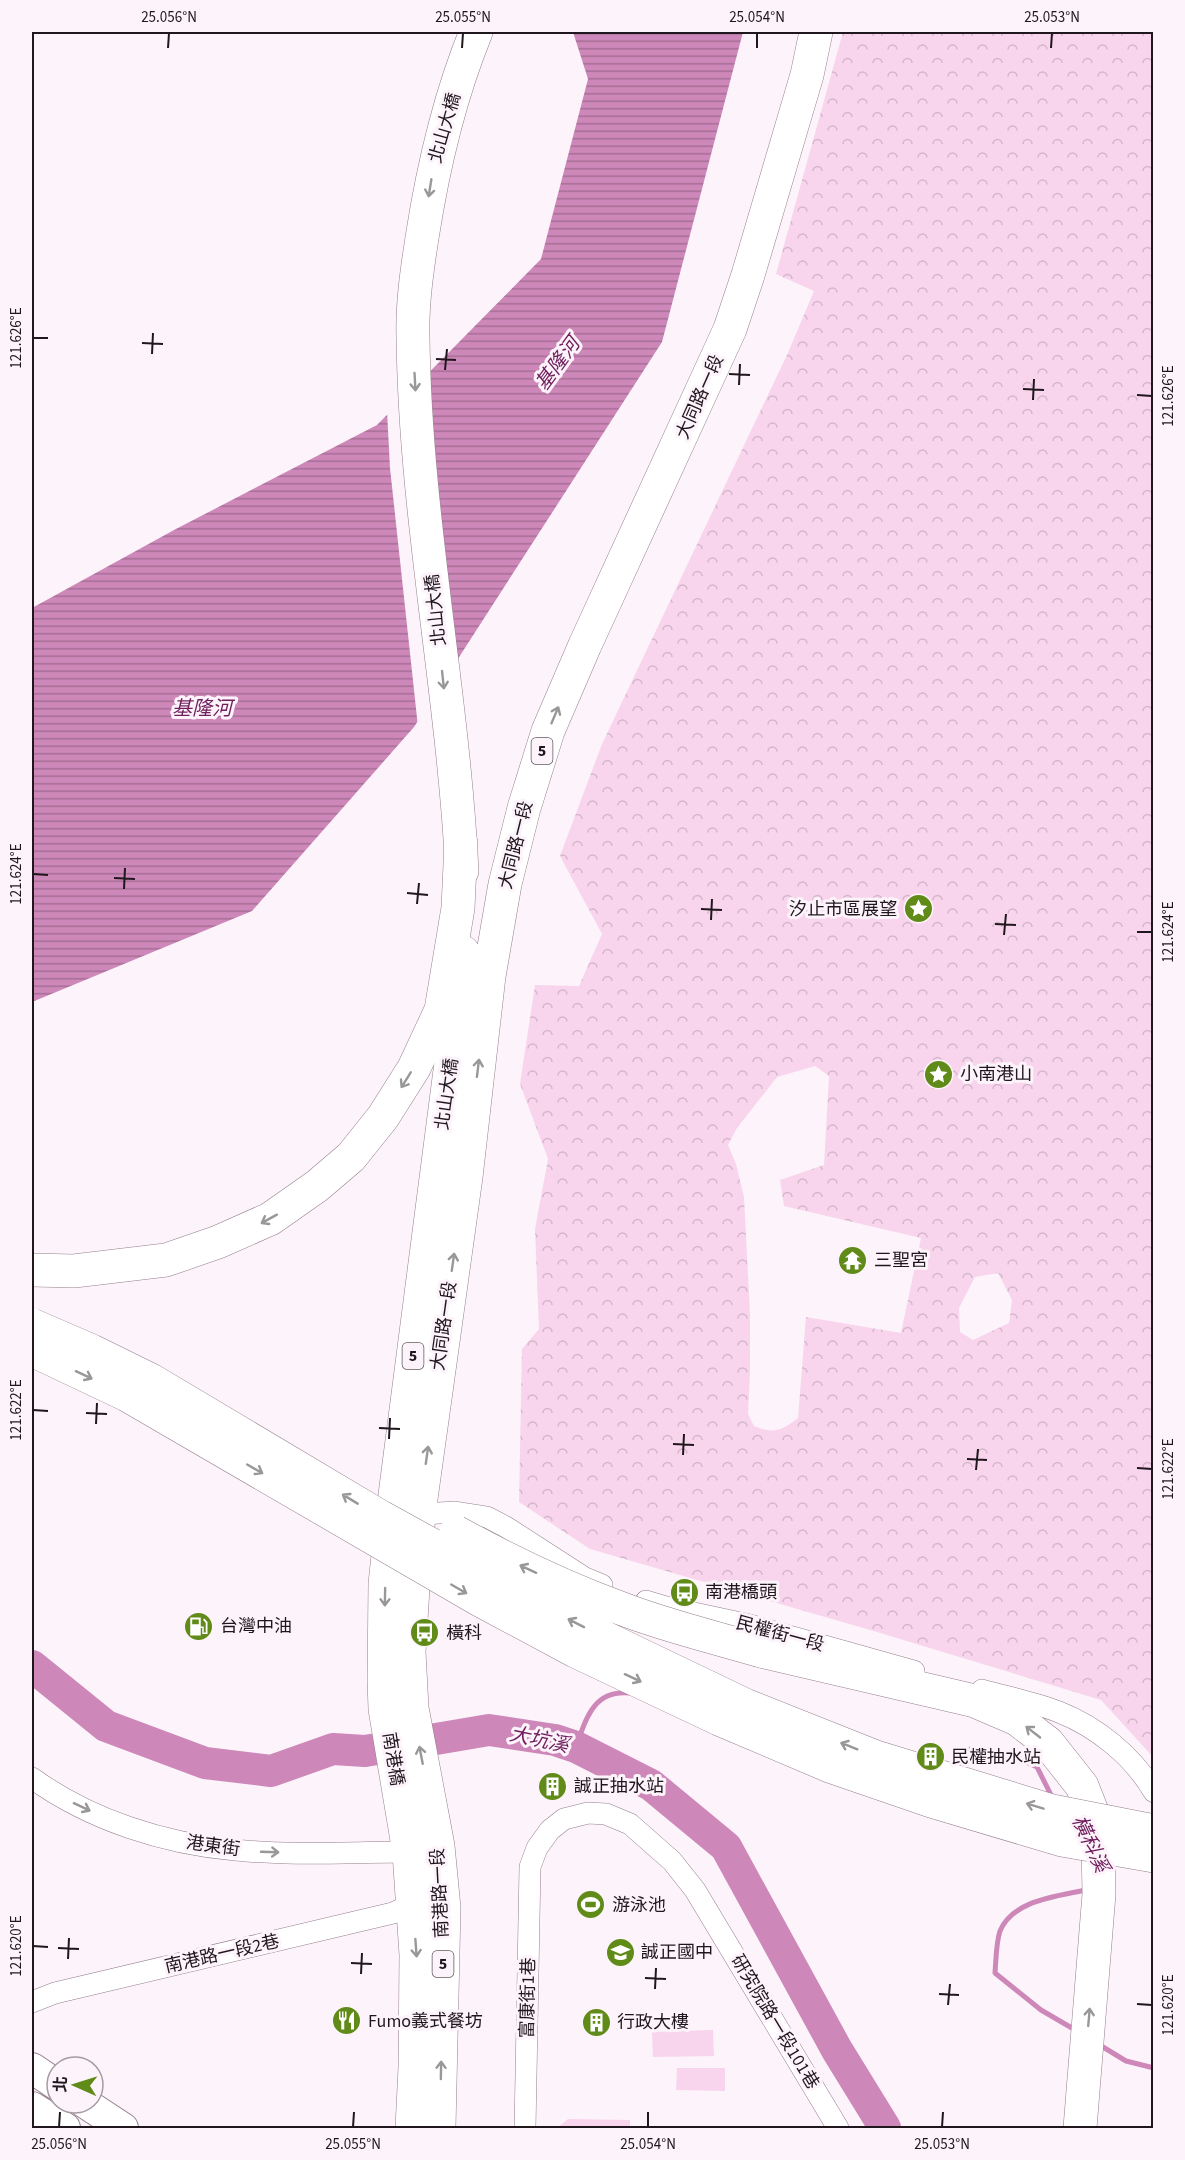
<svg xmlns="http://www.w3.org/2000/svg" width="1185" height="2160" viewBox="0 0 1185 2160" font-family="'Source Sans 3','Noto Sans TC',sans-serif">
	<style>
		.grass { fill: #f8d5ed }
		.forest { fill: url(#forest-crowns); fill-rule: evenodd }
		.water { fill: url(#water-rules) }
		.pier { fill: #fdf3fa }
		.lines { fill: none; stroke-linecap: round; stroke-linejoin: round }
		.stream { stroke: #cd88b9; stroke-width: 5 }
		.river { stroke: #cd88b9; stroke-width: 32 }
		.street-casing { stroke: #957f8e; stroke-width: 22 }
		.secondary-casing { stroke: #957f8e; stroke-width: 32 }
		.primary-casing { stroke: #957f8e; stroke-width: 34 }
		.highway-casing { stroke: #957f8e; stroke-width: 34 }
		.street { stroke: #fff; stroke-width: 21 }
		.secondary { stroke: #fff; stroke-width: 30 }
		.primary { stroke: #fff; stroke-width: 33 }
		.highway { stroke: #fff; stroke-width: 33 }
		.highway-bridge-casing { stroke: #957f8e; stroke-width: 34; stroke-linecap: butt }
		.highway-bridge { stroke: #fff; stroke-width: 33 }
		.oneway { stroke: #9a9799 }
		.ticks { fill: none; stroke: #1f171d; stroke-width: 2 }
		.labels { text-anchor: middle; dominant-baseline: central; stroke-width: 6; stroke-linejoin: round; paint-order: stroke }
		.shield { fill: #fdf3fa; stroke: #62595f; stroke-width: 1.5 }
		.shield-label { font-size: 16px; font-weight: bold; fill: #1f171d }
		.street-label { font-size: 18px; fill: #1f171d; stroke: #fdf3fa }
		.poi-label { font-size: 18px; fill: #1f171d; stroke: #fdf3fa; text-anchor: start }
		.water-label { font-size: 20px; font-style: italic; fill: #6f1e5d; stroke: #fdf3fa }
		.neatline { fill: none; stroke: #1f171d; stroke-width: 2 }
		.ticks-label { font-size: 15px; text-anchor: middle; fill: #1f171d }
	</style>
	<defs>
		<pattern id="forest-crowns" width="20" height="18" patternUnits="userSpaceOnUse" patternTransform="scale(1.5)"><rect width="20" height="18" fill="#f8d5ed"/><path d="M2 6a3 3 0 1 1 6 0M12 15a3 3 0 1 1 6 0" fill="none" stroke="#d4b6cb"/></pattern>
		<pattern id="water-rules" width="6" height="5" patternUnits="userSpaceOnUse" patternTransform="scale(1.5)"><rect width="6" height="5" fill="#cd88b9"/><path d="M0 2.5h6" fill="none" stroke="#a66e96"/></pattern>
	</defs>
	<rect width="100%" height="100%" fill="#fdf3fa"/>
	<path class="grass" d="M 713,2030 L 714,2056 L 653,2057 L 652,2032 Z
		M 677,2068 L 725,2068 L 725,2091 L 676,2090 Z
		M 568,2119 L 630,2120 L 630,2128 L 557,2128 Z"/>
	<path class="forest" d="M 843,32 L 1153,32 L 1153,1757 L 1101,1700 L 877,1632 L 590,1549 L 519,1502 L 522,1349 L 539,1329 L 535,1229 L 548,1159 L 520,1084 L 535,985 L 579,986 L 602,934 L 560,856 L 602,744 L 787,355 L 814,291 L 776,274 ZM 815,1066 L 829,1076 L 824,1165 L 780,1180 L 784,1206 L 921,1238 L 901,1333 L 806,1317 L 798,1418 C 781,1431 774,1434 754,1426 L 748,1414 L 750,1373 L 750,1314 L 744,1197 L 736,1164 L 728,1145 L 737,1128 L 777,1077 ZM 998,1273 L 1012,1300 L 1009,1323 L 973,1340 L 960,1332 L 959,1308 L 975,1277 Z"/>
	<path class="water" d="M 573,32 L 743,32 L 662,342 L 414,727 L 252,911 L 32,1002 L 32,608 L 174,530 L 377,425 L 541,259 L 588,79 Z"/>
	<path class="pier" d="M 414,383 L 446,683 L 418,727 L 390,468 L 387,411 Z"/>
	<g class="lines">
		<path class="stream" d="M 576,1747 C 586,1719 593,1690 629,1693
			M 970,1749 L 1010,1754 L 1037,1767 L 1053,1799
			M 1077,2031 L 1041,2010 L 995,1973 C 996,1960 996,1943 1000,1931 C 1013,1899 1061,1896 1090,1889
			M 1098,2044 L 1126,2061 L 1154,2068"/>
		<path class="river" d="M 32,1666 L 106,1726 L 205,1763 L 271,1771 L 333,1749 L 365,1751 L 489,1730 L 555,1740 L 576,1747 L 651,1785 L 726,1847 L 837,2050 L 885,2128"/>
		<defs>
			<path id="street" d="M 407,1515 L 455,1512 L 487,1517 L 506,1527 L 585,1578 L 602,1585
				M 646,1601 L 666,1607 L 750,1625 L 914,1671
				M 982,1690 C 1007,1697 1034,1702 1059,1712 C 1097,1727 1133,1756 1154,1792
				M 32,1778 C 90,1820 165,1844 236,1850 C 293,1856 351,1852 409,1852
				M 32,2002 L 55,1993 L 393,1913 L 412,1904
				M 525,2128 L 530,1867 L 537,1848 L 550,1830 L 564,1819 L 588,1813 L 606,1814 L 630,1824 L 672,1861 L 695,1890 L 838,2128"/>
			<path id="secondary" d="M 32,2068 L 57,2085
				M 85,2103 L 123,2128
				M 32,2107 L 65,2128"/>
			<path id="primary" d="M 462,871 C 453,692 415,516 413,337 C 412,304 417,270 422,238 C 433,167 449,98 476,32
				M 412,2128 L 415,2067 L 416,1955 L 409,1852 L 385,1709 L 384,1681 L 385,1584 L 392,1518 L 459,1001 L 463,952
				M 439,2128 L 444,1908 L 438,1846 L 412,1708 L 409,1652 L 413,1588 L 419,1513 L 466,1177 L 489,976 L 505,884 L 524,808 L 548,731 L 585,645 L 730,329 L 748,275 L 807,75 L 816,32"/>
			<path id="highway" d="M 32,1270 L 74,1271 L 166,1260 L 218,1242 L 270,1219 L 317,1186 L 351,1157 L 383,1117 L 414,1068 L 441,1010 L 458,908 L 461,843
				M 761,1651 L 975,1701 L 1017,1719 L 1048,1743 L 1082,1786 L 1093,1814 L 1098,1843 L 1099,1894 L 1080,2128"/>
		</defs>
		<use href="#street" class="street-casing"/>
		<use href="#secondary" class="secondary-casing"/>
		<use href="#primary" class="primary-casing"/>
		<use href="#highway" class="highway-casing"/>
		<use href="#street" class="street"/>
		<use href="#secondary" class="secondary"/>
		<use href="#primary" class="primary"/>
		<use href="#highway" class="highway"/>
		<defs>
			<path id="highway-bridge" d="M 32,1325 L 92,1351 L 151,1380 L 381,1517 L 574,1623 L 745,1705 L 876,1757 L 1052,1811 L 1154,1831
				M 32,1350 L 127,1395 L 478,1599 L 575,1651 L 719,1719 L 832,1767 L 931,1801 L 1062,1840 L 1154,1856
				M 456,1532 C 509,1561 563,1587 620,1608 C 666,1626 714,1637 761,1651"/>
		</defs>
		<use href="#highway-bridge" class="highway-bridge-casing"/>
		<use href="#highway-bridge" class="highway-bridge"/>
	</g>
	<defs><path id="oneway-shaft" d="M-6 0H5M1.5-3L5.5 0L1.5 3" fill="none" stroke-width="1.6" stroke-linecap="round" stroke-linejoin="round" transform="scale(1.5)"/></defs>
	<g class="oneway">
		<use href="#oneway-shaft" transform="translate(430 188) rotate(99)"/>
		<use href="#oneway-shaft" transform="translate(415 382) rotate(87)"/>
		<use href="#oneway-shaft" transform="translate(443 680) rotate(84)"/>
		<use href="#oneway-shaft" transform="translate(555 715) rotate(-67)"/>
		<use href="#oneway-shaft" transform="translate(478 1068) rotate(-83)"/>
		<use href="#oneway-shaft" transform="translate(406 1080) rotate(122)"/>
		<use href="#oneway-shaft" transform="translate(269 1219) rotate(151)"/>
		<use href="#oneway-shaft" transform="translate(453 1262) rotate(-82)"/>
		<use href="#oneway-shaft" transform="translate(84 1375) rotate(25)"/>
		<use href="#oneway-shaft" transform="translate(427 1455) rotate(-82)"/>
		<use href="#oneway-shaft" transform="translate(255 1469) rotate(30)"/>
		<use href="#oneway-shaft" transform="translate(350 1499) rotate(-149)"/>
		<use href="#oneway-shaft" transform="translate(528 1569) rotate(-155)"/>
		<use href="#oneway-shaft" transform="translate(459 1589) rotate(30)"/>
		<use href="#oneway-shaft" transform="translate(385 1597) rotate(91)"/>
		<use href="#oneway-shaft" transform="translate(576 1623) rotate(-153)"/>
		<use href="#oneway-shaft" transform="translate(633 1678) rotate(25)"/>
		<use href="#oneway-shaft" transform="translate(1033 1732) rotate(-142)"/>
		<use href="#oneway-shaft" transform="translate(849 1746) rotate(-158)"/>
		<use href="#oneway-shaft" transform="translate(421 1755) rotate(-101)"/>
		<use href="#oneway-shaft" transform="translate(1035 1806) rotate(-163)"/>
		<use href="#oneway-shaft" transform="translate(82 1807) rotate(25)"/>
		<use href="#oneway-shaft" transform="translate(270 1852) rotate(2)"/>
		<use href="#oneway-shaft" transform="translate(416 1948) rotate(86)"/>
		<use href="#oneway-shaft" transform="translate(1089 2017) rotate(-85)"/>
		<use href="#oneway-shaft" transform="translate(441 2070) rotate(-89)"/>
	</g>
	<path class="ticks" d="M 168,48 L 169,33M 462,48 L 463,33M 757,48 L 757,33M 1051,48 L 1052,33M 33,338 L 48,338M 142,343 L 163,344M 152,354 L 153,333M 436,359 L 456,360M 445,370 L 447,349M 729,374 L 750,375M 739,385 L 740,364M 1023,389 L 1044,390M 1137,395 L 1152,396M 1033,400 L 1034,379M 33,874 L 48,875M 114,878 L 135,879M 124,889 L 125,868M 407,893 L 428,895M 417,904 L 419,883M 701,909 L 722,910M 711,920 L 712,899M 995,924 L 1016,925M 1137,932 L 1152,932M 1004,935 L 1006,914M 33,1410 L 48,1411M 86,1413 L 107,1414M 96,1424 L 97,1403M 379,1428 L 400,1429M 389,1439 L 390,1418M 673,1444 L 694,1445M 683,1455 L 684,1434M 967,1459 L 987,1460M 1137,1468 L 1152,1469M 976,1470 L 978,1449M 33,1946 L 48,1947M 58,1948 L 79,1949M 68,1959 L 69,1938M 351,1963 L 372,1964M 361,1974 L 362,1953M 645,1978 L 666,1979M 655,1989 L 656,1968M 939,1994 L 959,1995M 1137,2004 L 1152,2005M 948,2005 L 950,1984M 59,2127 L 60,2112M 353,2127 L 354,2112M 648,2127 L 648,2112M 942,2127 L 943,2112"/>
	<defs>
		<symbol id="sight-disc" viewBox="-11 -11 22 22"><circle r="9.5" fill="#618b19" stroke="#fdf3fa"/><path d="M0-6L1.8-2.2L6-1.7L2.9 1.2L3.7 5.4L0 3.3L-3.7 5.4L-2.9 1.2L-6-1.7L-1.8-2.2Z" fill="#fff"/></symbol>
		<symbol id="temple-disc" viewBox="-11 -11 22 22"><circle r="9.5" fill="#618b19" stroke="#fdf3fa"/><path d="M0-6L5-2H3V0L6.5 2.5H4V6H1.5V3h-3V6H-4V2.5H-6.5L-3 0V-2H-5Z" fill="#fff"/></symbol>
		<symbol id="bus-disc" viewBox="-11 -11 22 22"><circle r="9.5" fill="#618b19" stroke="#fdf3fa"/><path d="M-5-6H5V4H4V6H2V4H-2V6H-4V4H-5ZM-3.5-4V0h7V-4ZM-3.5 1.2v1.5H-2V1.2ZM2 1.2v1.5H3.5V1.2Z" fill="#fff"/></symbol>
		<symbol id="fuel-disc" viewBox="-11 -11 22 22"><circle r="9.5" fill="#618b19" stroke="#fdf3fa"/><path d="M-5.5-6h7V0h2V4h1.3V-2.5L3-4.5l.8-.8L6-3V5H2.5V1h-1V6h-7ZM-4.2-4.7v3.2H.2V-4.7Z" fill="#fff"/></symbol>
		<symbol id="building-disc" viewBox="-11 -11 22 22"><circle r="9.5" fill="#618b19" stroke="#fdf3fa"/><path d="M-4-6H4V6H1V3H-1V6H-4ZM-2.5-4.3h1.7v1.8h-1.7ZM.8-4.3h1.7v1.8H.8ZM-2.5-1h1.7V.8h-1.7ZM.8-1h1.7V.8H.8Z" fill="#fff"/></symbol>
		<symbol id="stadium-disc" viewBox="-11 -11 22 22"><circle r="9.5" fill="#618b19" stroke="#fdf3fa"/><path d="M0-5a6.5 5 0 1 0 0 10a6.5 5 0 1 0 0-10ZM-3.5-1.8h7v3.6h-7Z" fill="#fff"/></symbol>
		<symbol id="school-disc" viewBox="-11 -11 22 22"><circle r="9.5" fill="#618b19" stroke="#fdf3fa"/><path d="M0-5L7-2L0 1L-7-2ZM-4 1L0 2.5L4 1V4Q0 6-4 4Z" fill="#fff"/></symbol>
		<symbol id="restaurant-disc" viewBox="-11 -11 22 22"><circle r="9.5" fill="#618b19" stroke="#fdf3fa"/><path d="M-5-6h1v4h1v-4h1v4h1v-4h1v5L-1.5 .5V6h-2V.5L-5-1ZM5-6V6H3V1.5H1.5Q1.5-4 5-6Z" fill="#fff"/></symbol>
	</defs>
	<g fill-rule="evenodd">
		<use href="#sight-disc" x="902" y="892" width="33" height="33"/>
		<use href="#sight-disc" x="922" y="1058" width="33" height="33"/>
		<use href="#temple-disc" x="836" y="1244" width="33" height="33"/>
		<use href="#bus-disc" x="668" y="1576" width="33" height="33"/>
		<use href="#fuel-disc" x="182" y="1610" width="33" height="33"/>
		<use href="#bus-disc" x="408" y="1616" width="33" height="33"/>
		<use href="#building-disc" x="914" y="1740" width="33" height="33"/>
		<use href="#building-disc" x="536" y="1770" width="33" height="33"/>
		<use href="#stadium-disc" x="574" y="1888" width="33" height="33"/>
		<use href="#school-disc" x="604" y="1936" width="33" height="33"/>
		<use href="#restaurant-disc" x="330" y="2004" width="33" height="33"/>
		<use href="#building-disc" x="580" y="2006" width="33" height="33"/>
	</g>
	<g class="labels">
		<g class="shield">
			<rect x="531.5" y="738" width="21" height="26" rx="4.5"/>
			<rect x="402.5" y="1343" width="21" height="26" rx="4.5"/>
			<rect x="432.5" y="1951" width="21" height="26" rx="4.5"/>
		</g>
		<g class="shield-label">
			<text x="542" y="751">5</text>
			<text x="413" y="1356">5</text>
			<text x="443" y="1964">5</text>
		</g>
		<g class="street-label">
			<text transform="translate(445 128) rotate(-74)">北山大橋</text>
			<text transform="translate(700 397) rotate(-66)">大同路一段</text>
			<text transform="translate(436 610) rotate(-96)">北山大橋</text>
			<text transform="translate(516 845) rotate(-76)">大同路一段</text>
			<text transform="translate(447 1094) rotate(-82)">北山大橋</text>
			<text transform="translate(444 1326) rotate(-82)">大同路一段</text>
			<text transform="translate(780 1634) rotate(15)">民權街一段</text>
			<text transform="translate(393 1759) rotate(81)">南港橋</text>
			<text transform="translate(213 1846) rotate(8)">港東街</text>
			<text transform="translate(440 1893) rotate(-93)">南港路一段</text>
			<text transform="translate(222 1954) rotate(-13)">南港路一段2巷</text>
			<text transform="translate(528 1998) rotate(-89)">富康街1巷</text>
			<text transform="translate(775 2022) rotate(59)">研究院路一段101巷</text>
		</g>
		<g class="poi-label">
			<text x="897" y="909" text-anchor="end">汐止市區展望</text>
			<text x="960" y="1074">小南港山</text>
			<text x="874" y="1260">三聖宮</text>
			<text x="705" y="1592">南港橋頭</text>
			<text x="220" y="1626">台灣中油</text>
			<text x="446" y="1633">橫科</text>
			<text x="951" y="1757">民權抽水站</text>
			<text x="574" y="1786">誠正抽水站</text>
			<text x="612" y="1905">游泳池</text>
			<text x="641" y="1952">誠正國中</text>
			<text x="368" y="2021">Fumo義式餐坊</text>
			<text x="617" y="2022">行政大樓</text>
		</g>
		<g class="water-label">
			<text transform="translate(558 364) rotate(-54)">基隆河</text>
			<text x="202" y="709">基隆河</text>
			<text transform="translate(539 1740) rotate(12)">大坑溪</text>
			<text transform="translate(1090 1844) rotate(65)">橫科溪</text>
		</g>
	</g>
	<rect width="1185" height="2160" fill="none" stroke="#fdf3fa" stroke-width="66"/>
	<g transform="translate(75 2085) rotate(273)"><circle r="28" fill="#fdf3fa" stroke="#a49ba2" stroke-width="1.5"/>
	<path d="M0-4.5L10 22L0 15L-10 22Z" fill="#618b19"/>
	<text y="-9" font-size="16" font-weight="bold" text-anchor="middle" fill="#1f171d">北</text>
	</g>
	<rect x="33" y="33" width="1119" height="2094" class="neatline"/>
	<g class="ticks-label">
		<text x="169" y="22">25.056°N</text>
		<text x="463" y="22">25.055°N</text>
		<text x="757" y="22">25.054°N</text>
		<text x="1052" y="22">25.053°N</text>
		<text transform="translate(16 338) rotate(-90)" y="5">121.626°E</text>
		<text transform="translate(1168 396) rotate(-90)" y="5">121.626°E</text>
		<text transform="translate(16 874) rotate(-90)" y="5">121.624°E</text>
		<text transform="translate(1168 932) rotate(-90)" y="5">121.624°E</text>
		<text transform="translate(16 1410) rotate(-90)" y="5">121.622°E</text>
		<text transform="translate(1168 1469) rotate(-90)" y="5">121.622°E</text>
		<text transform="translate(16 1946) rotate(-90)" y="5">121.620°E</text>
		<text transform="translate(1168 2005) rotate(-90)" y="5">121.620°E</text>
		<text x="59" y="2149">25.056°N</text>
		<text x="353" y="2149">25.055°N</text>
		<text x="648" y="2149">25.054°N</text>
		<text x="942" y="2149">25.053°N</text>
	</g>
</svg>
